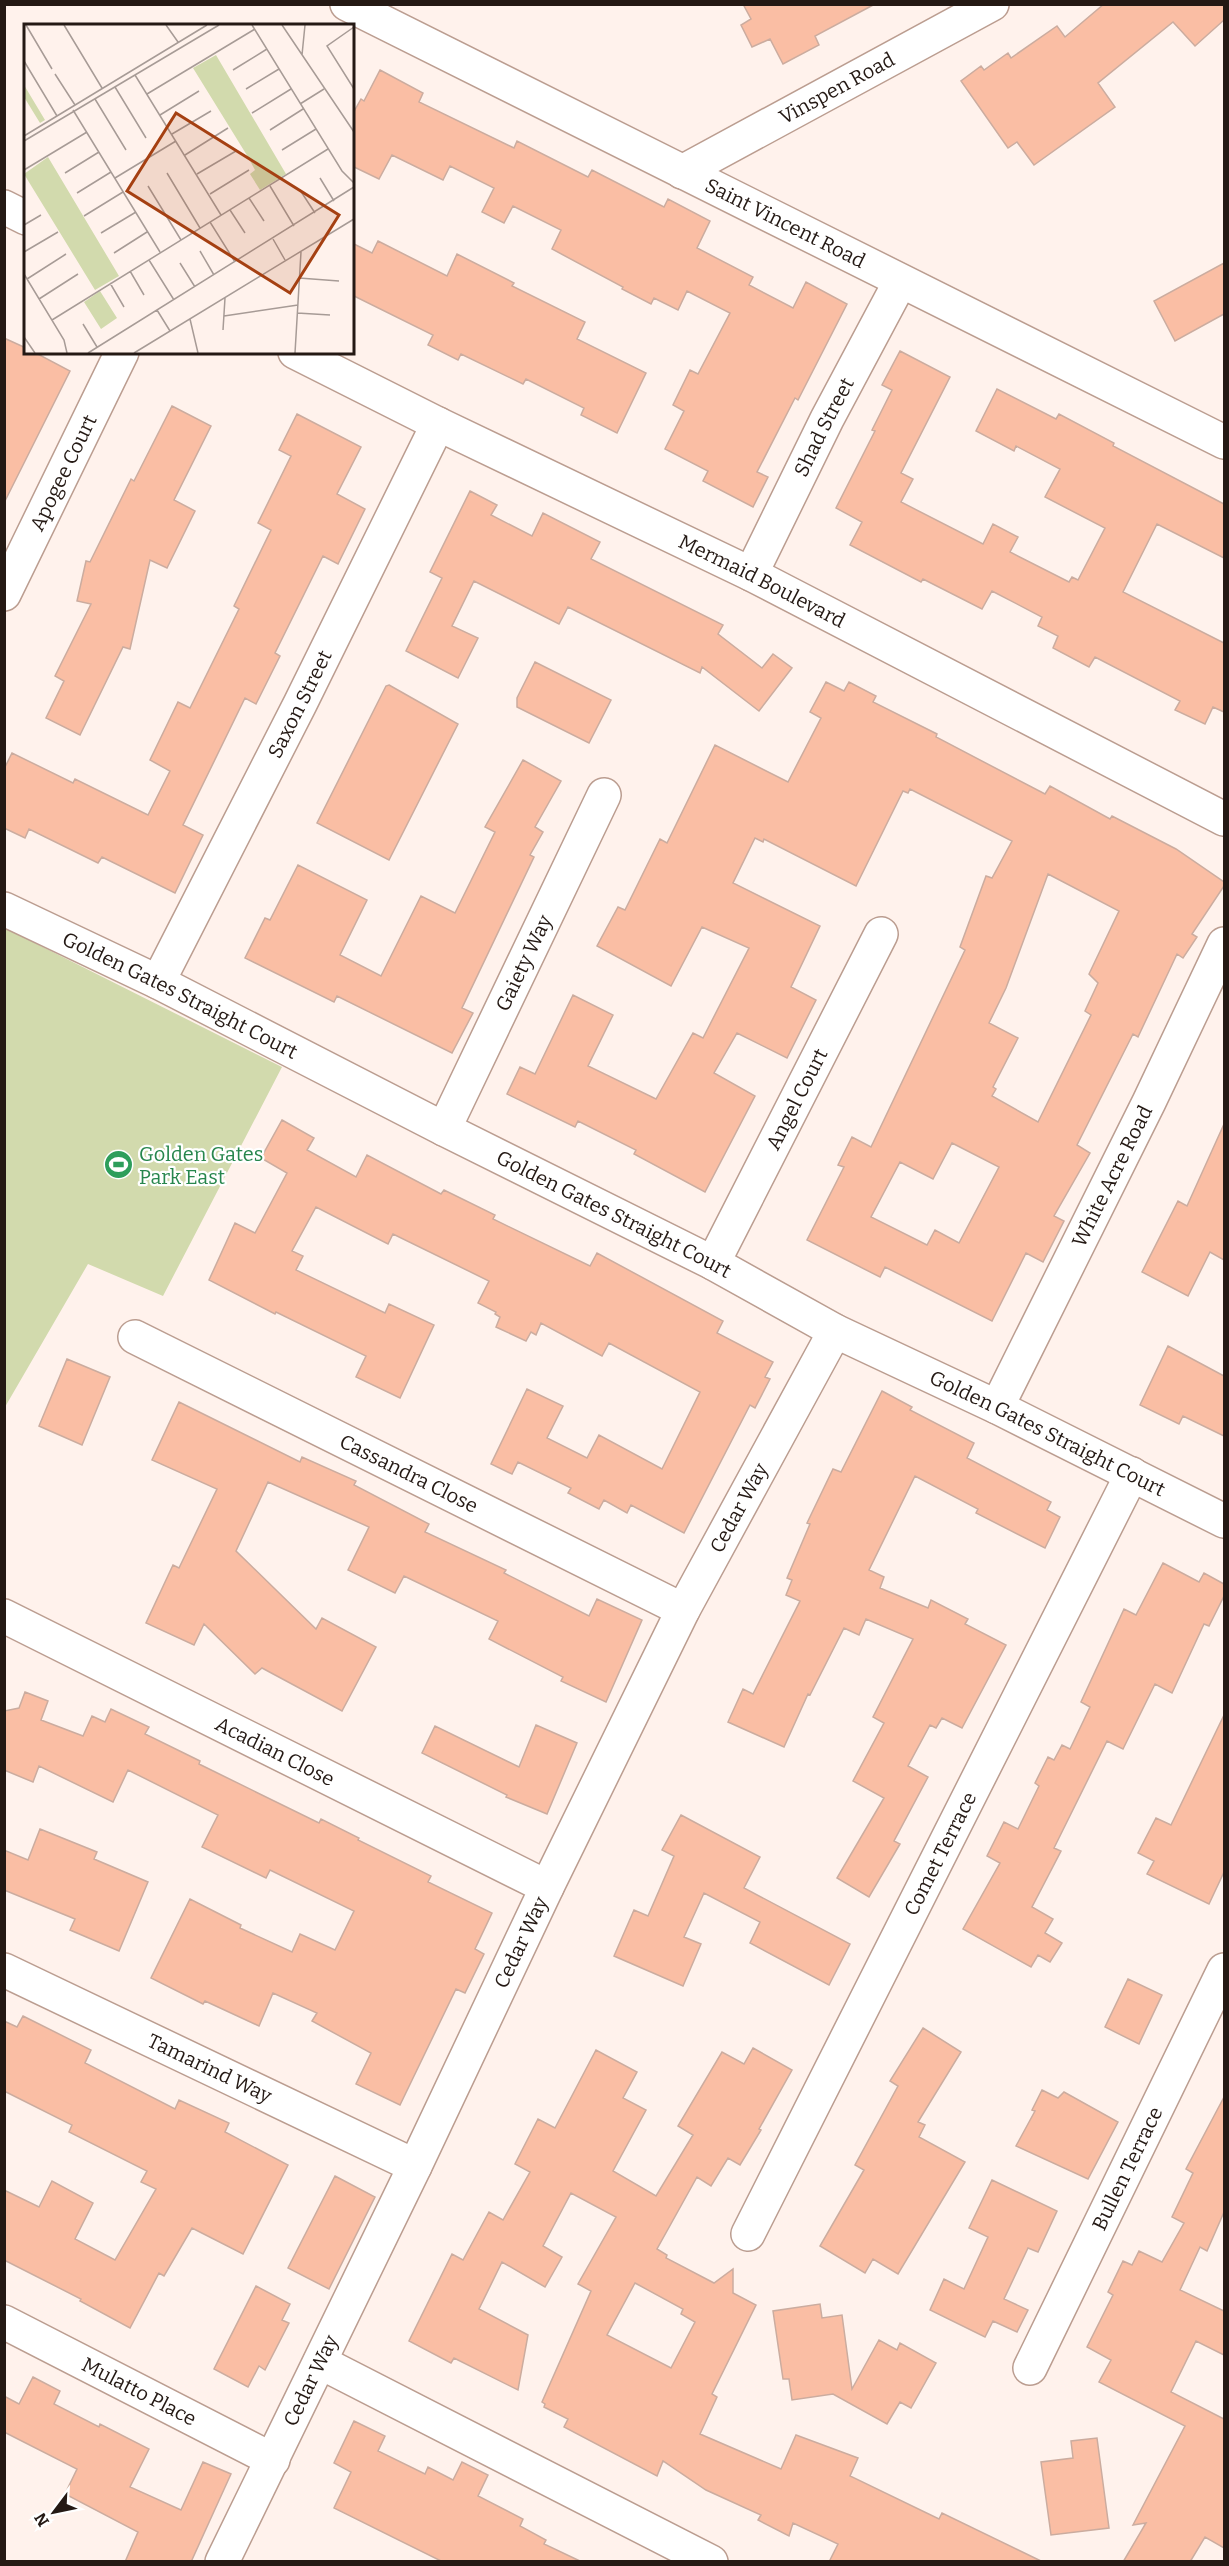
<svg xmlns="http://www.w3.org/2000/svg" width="1229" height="2566" viewBox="0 0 1229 2566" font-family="Bitter,serif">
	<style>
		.green { fill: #d2daad }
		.building { fill: #fabea4; stroke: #cbac9f; stroke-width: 1.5; fill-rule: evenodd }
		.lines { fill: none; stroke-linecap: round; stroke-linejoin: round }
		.minor-casing { stroke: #bb9d90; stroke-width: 36 }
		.minor { stroke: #fff; stroke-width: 33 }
		.labels { text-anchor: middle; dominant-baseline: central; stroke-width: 4.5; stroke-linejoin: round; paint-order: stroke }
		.street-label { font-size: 20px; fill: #241914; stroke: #fff }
		.leisure-label { font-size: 20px; fill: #27864d; stroke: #fff; text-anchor: start }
		.inset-road { fill: none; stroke: #a79b96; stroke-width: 1.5 }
		.view { fill: #a54012; fill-opacity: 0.15; stroke: #a54012; stroke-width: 3 }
		.inset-edge { fill: none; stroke: #241914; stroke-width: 3 }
	</style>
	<rect width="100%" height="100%" fill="#fff2ec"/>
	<path class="green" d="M 5,928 L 282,1067 L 163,1296 L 88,1264 L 5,1407 Z"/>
	<path class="building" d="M 743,4 L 875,4 L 815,36 L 819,45 L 783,64 L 770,39 L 752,47 L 741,25 L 751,19 Z
		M 1104,4 L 1224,4 L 1224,20 L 1195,46 L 1173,22 L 1098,83 L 1115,107 L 1034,165 L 1017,142 L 1008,148 L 961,81 L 981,66 L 984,70 L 1008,53 L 1011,58 L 1057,26 L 1065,37 Z
		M 380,70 L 423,93 L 419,102 L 514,148 L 517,141 L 588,177 L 592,170 L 664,207 L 668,199 L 710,221 L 697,248 L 753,277 L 749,285 L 793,308 L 806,282 L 847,304 L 798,400 L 795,398 L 757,472 L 768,477 L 753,507 L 703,481 L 708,471 L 665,449 L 684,411 L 673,405 L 690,370 L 698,374 L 730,313 L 687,291 L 678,310 L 654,298 L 651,304 L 622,289 L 623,287 L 552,249 L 561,230 L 513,206 L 504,223 L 482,212 L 494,188 L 450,166 L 443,180 L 392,155 L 379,179 L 352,166 L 352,115 L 361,99 L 364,101 Z
		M 378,241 L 447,276 L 457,254 L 514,283 L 512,286 L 585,322 L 577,339 L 646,373 L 617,433 L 581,415 L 584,408 L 526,379 L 523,384 L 461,354 L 458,360 L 428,345 L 433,335 L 352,295 L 352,243 L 372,253 Z
		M 1224,263 L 1224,314 L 1175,341 L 1154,301 Z
		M 4,338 L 26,348 L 26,352 L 34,352 L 70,371 L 4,503 Z
		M 900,351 L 950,377 L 901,473 L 913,479 L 901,502 L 983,544 L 993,524 L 1018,537 L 1010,552 L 1069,582 L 1072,577 L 1078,580 L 1105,528 L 1045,497 L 1060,469 L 1016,446 L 1014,451 L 976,431 L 997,389 L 1056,419 L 1059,414 L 1114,443 L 1113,446 L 1224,504 L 1224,558 L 1157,524 L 1123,592 L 1224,643 L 1224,712 L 1213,707 L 1205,724 L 1175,710 L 1180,701 L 1095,657 L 1089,667 L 1053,648 L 1058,636 L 1038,626 L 1042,617 L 992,591 L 982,609 L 923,579 L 921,582 L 850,545 L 862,522 L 836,508 L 875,431 L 872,430 L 892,390 L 882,385 Z
		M 172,406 L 211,426 L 174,500 L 195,511 L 167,568 L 150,560 L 130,649 L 123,647 L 80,735 L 46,718 L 64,681 L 55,676 L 91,604 L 77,601 L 86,561 L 90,562 L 131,479 L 134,481 Z
		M 297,414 L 361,447 L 337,494 L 365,509 L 338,564 L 323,556 L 275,653 L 280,656 L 256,704 L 245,698 L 183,825 L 203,835 L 175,893 L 102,857 L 98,863 L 29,829 L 25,838 L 4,828 L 4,769 L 12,753 L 73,783 L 75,779 L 148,815 L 170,771 L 150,760 L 178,702 L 190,708 L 239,609 L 234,606 L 271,530 L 258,523 L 291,456 L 279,450 Z
		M 470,491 L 497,505 L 491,515 L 532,536 L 543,513 L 600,542 L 591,559 L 723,625 L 718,634 L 762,668 L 773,654 L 792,668 L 759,711 L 702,667 L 700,673 L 568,607 L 559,624 L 474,581 L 452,626 L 478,638 L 458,678 L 406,651 L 442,578 L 430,572 Z
		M 535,662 L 611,700 L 589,743 L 517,707 L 517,698 Z
		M 826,682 L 844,691 L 849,682 L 876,696 L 873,702 L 937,734 L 936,737 L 1045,794 L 1050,786 L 1110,819 L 1112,816 L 1176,849 L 1224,882 L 1224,886 L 1192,934 L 1197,937 L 1183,958 L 1177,954 L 1138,1037 L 1133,1034 L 1077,1145 L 1090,1153 L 1054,1216 L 1064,1221 L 1043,1262 L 1026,1253 L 992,1321 L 885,1267 L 880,1277 L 807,1240 L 844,1167 L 838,1165 L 852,1137 L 871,1147 L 965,950 L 960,947 L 986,876 L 992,878 L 1012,841 L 910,789 L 908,793 L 903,791 L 856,886 L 764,839 L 763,842 L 755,838 L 733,883 L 820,926 L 791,987 L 816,1000 L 787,1058 L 737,1033 L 714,1073 L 755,1096 L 705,1192 L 634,1154 L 636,1150 L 578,1121 L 575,1127 L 507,1094 L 520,1067 L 535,1074 L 573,995 L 613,1015 L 588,1066 L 656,1099 L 693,1033 L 703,1038 L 749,948 L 702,927 L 671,986 L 597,946 L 618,907 L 625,910 L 660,839 L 667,843 L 715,745 L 788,782 L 821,718 L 810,712 ZM 1048,874 L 1119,911 L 1089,974 L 1098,983 L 1085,1011 L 1091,1015 L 1038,1122 L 992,1096 L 996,1089 L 993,1087 L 1018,1038 L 989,1023 L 1006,988 ZM 952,1143 L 999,1167 L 959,1243 L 935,1230 L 927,1245 L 871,1217 L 900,1162 L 933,1179 Z
		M 389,685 L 458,724 L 389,860 L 317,823 L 386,686 Z
		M 523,760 L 561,781 L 535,827 L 543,832 L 530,855 L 534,857 L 462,1008 L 473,1013 L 452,1053 L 337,996 L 334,1002 L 245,958 L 265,918 L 270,920 L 298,865 L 367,900 L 340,955 L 381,976 L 421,896 L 455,913 L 495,832 L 485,827 Z
		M 282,1120 L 314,1138 L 307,1150 L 356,1177 L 367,1155 L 441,1194 L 444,1190 L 495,1215 L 493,1219 L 590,1266 L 597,1253 L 723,1321 L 717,1333 L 773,1362 L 765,1377 L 770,1379 L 755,1408 L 750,1405 L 684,1533 L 631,1505 L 627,1513 L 604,1500 L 599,1509 L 568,1493 L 571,1488 L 518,1462 L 512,1474 L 491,1464 L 527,1389 L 563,1406 L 547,1438 L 587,1458 L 599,1435 L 662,1469 L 700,1392 L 609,1343 L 602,1356 L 541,1323 L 536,1335 L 531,1332 L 526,1341 L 496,1327 L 500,1317 L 495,1314 L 496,1312 L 478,1303 L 489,1281 L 393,1234 L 388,1244 L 316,1207 L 292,1251 L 303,1256 L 296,1270 L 385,1313 L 389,1304 L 434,1325 L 400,1398 L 356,1377 L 366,1356 L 276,1312 L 275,1314 L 209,1280 L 235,1223 L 255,1233 L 287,1173 L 261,1158 Z
		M 1224,1124 L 1224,1260 L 1210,1252 L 1188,1296 L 1142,1272 L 1178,1201 L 1187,1206 Z
		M 1168,1346 L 1224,1376 L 1224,1436 L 1183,1416 L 1179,1424 L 1140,1405 Z
		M 67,1359 L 110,1377 L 82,1445 L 39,1426 Z
		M 882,1391 L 912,1407 L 910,1410 L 974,1443 L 967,1458 L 1051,1502 L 1047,1510 L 1060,1517 L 1045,1548 L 976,1513 L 978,1509 L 915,1476 L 869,1570 L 884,1577 L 880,1588 L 928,1608 L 931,1600 L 968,1619 L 965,1624 L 1006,1645 L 962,1728 L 942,1718 L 936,1728 L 930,1725 L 908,1766 L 928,1777 L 894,1841 L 900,1844 L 869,1897 L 837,1878 L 884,1798 L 853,1781 L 884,1723 L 873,1717 L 913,1639 L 866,1619 L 859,1635 L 844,1628 L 810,1695 L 808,1694 L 784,1747 L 728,1722 L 743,1689 L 753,1694 L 800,1601 L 786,1595 L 792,1580 L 787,1578 L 810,1524 L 807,1523 L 833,1469 L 841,1472 Z
		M 179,1402 L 300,1462 L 302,1457 L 356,1481 L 354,1485 L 429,1524 L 425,1532 L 506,1570 L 504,1573 L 589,1616 L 597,1599 L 642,1620 L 606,1702 L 561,1681 L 563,1677 L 489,1639 L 498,1621 L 404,1576 L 395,1593 L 348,1570 L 369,1527 L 268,1482 L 236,1551 L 316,1629 L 322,1618 L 376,1647 L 342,1711 L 262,1668 L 255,1674 L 204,1624 L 194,1645 L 146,1623 L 173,1565 L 179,1568 L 217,1489 L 152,1460 Z
		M 1163,1563 L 1199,1582 L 1204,1573 L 1224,1584 L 1224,1596 L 1209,1626 L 1204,1624 L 1172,1693 L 1155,1684 L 1123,1749 L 1107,1741 L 1054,1848 L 1061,1851 L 1032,1907 L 1053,1919 L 1045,1933 L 1062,1943 L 1050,1962 L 1038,1955 L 1031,1967 L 963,1929 L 1000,1863 L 987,1856 L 1004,1822 L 1018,1829 L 1039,1786 L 1035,1783 L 1048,1757 L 1054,1760 L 1062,1745 L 1070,1749 L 1090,1707 L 1081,1702 L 1124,1609 L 1136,1615 Z
		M 25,1692 L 48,1701 L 41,1720 L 83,1736 L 92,1716 L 105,1722 L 111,1709 L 149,1727 L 145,1734 L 200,1761 L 199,1764 L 319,1823 L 321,1819 L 359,1838 L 358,1840 L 431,1876 L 428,1882 L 492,1913 L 475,1949 L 484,1954 L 465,1993 L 456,1989 L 400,2105 L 356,2084 L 371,2053 L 312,2021 L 317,2013 L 273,1993 L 259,2026 L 205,2001 L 203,2004 L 151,1978 L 190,1899 L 241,1925 L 240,1928 L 292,1952 L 300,1934 L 335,1950 L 354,1911 L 270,1870 L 266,1878 L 202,1847 L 218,1815 L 128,1770 L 113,1802 L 39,1766 L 33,1782 L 4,1770 L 4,1711 L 19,1708 Z
		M 1224,1715 L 1224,1872 L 1209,1904 L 1147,1874 L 1154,1861 L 1138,1853 L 1156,1818 L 1171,1825 Z
		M 536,1725 L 577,1743 L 547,1814 L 506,1797 L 507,1795 L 422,1753 L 435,1726 L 519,1767 Z
		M 681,1815 L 760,1857 L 744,1888 L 850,1944 L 829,1985 L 750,1943 L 760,1922 L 704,1893 L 684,1937 L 701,1944 L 683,1986 L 614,1956 L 634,1910 L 648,1916 L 674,1856 L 662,1850 Z
		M 40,1829 L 97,1852 L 94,1859 L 148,1882 L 119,1951 L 70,1930 L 75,1919 L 4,1890 L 4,1850 L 28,1860 Z
		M 1128,1979 L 1162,1995 L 1139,2044 L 1105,2027 Z
		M 23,2016 L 91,2050 L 85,2063 L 175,2109 L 179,2100 L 229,2123 L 225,2132 L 288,2165 L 243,2254 L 192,2228 L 164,2276 L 159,2273 L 130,2328 L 80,2301 L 81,2299 L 4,2260 L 4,2190 L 39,2207 L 52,2181 L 93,2203 L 75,2239 L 115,2260 L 156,2189 L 141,2182 L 147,2171 L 69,2132 L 72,2125 L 4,2091 L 4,2021 L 17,2027 Z
		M 923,2028 L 961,2052 L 918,2122 L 925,2125 L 919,2137 L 965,2162 L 898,2274 L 873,2259 L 865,2273 L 820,2246 L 864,2170 L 855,2165 L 898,2086 L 890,2081 Z
		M 753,2048 L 792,2070 L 759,2129 L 761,2130 L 740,2165 L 728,2158 L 711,2186 L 697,2177 L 657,2249 L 667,2255 L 666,2258 L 714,2283 L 733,2269 L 733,2293 L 756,2305 L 712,2394 L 717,2397 L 700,2434 L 781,2469 L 796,2435 L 858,2458 L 850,2476 L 939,2519 L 942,2513 L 1043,2562 L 829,2562 L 838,2544 L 793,2523 L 789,2536 L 758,2520 L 761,2515 L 706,2490 L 663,2461 L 657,2476 L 564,2427 L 568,2419 L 544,2407 L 545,2404 L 542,2402 L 591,2291 L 578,2284 L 616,2217 L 571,2193 L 543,2246 L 562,2257 L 545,2287 L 502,2262 L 479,2309 L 528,2335 L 518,2390 L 454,2358 L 451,2363 L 409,2341 L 452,2254 L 463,2260 L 489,2212 L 503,2220 L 530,2172 L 515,2164 L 538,2119 L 555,2128 L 596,2050 L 637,2072 L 623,2098 L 646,2110 L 613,2171 L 656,2196 L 693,2135 L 678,2126 L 722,2052 L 744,2064 ZM 635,2283 L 683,2309 L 681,2314 L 695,2322 L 671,2368 L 607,2335 Z
		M 1042,2090 L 1058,2098 L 1064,2092 L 1118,2122 L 1088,2179 L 1016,2146 L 1035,2111 L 1032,2110 Z
		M 1224,2097 L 1224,2212 L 1207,2251 L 1200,2247 L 1180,2290 L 1224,2311 L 1224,2355 L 1196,2341 L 1171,2392 L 1224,2419 L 1224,2548 L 1205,2537 L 1190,2562 L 1123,2562 L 1146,2523 L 1133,2525 L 1185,2426 L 1099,2382 L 1111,2360 L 1087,2347 L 1113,2295 L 1108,2292 L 1123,2261 L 1132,2265 L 1139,2251 L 1162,2262 L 1184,2223 L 1172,2217 L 1193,2173 L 1186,2169 Z
		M 335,2176 L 375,2197 L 329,2289 L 288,2268 Z
		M 992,2180 L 1057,2211 L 1038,2252 L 1028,2248 L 1004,2299 L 1028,2310 L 1017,2332 L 993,2321 L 985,2337 L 930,2310 L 944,2279 L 964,2289 L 988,2237 L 969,2228 Z
		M 256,2286 L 290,2304 L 282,2320 L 289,2323 L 265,2370 L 259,2366 L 248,2387 L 214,2369 Z
		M 820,2304 L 822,2318 L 842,2315 L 852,2389 L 879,2340 L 897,2350 L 900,2343 L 936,2363 L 911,2408 L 900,2402 L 887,2424 L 833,2394 L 792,2400 L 789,2379 L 783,2379 L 773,2311 Z
		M 33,2377 L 60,2391 L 54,2404 L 99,2427 L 100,2424 L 149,2449 L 130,2487 L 181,2510 L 203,2462 L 231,2474 L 191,2562 L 125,2562 L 138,2532 L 65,2494 L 77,2469 L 4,2432 L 4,2396 L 19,2404 Z
		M 354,2421 L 385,2436 L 378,2451 L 425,2474 L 428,2467 L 453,2480 L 462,2462 L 488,2475 L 478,2496 L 523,2519 L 520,2526 L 546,2540 L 544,2544 L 582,2562 L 443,2562 L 334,2508 L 351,2472 L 334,2463 Z
		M 1097,2438 L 1109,2528 L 1051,2535 L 1041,2462 L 1073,2458 L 1071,2441 Z"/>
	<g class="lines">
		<defs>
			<g id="minor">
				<path id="s1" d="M 347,4 L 1224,442"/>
				<path id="s2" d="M 682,172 L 992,4"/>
				<path d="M 4,207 L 26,218"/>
				<path id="s3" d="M 295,352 L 438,424 L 751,574 L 1224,819"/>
				<path id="s4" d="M 751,574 L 827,419 L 900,282"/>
				<path id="s5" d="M 4,594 L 122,352"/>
				<path id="s6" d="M 4,909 L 158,982 L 444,1129 L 713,1263 L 835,1331 L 997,1407 L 1224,1521"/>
				<path id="s7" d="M 158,982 L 300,704 L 438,424"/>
				<path id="s8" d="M 444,1129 L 604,795"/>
				<path id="s9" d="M 713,1263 L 881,934"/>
				<path id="s10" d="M 135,1337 L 683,1610"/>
				<path id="s11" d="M 997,1407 L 1149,1102 L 1224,944"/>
				<path id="s12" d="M 4,1616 L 547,1887"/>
				<path id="s13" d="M 4,1970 L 415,2166"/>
				<path id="s14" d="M 748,2234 L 1132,1474"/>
				<path id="s15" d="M 4,2322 L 273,2460"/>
				<path d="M 320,2362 L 711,2562"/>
				<path id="s16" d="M 1030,2368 L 1224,1970"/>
				<path id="s17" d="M 222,2562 L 415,2166 L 547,1887 L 683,1610 L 835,1331"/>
			</g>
		</defs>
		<use href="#minor" class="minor-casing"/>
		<use href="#minor" class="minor"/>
	</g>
	<defs>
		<symbol id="stadium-disc" viewBox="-11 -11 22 22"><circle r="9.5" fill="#2e9e5b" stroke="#fff"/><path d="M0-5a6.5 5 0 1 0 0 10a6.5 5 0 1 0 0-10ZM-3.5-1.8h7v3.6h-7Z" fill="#fff"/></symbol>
	</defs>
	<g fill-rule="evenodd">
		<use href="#stadium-disc" x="102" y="1148" width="33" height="33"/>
	</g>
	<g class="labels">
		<g class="street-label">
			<text stroke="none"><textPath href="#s2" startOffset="176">Vinspen Road</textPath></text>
			<text stroke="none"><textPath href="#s1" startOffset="490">Saint Vincent Road</textPath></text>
			<text stroke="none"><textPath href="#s4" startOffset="164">Shad Street</textPath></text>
			<text stroke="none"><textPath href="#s5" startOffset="135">Apogee Court</textPath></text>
			<text stroke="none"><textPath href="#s3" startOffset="520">Mermaid Boulevard</textPath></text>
			<text stroke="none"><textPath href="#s7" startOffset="312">Saxon Street</textPath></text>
			<text stroke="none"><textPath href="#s8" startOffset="184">Gaiety Way</textPath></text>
			<text stroke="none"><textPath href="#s6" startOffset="196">Golden Gates Straight Court</textPath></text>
			<text stroke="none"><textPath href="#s9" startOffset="184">Angel Court</textPath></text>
			<text stroke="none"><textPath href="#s11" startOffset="258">White Acre Road</textPath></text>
			<text stroke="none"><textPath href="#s6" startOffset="682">Golden Gates Straight Court</textPath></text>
			<text stroke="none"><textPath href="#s6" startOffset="1168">Golden Gates Straight Court</textPath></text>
			<text stroke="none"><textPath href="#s10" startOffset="306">Cassandra Close</textPath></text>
			<text stroke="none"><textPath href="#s17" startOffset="1174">Cedar Way</textPath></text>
			<text stroke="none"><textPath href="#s12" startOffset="303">Acadian Close</textPath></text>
			<text stroke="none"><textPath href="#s14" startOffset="426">Comet Terrace</textPath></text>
			<text stroke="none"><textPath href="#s17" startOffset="688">Cedar Way</textPath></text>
			<text stroke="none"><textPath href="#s13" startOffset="228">Tamarind Way</textPath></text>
			<text stroke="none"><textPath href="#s16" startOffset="222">Bullen Terrace</textPath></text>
			<text stroke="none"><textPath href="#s17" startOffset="202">Cedar Way</textPath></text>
			<text stroke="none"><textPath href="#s15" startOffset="152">Mulatto Place</textPath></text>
		</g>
		<g class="leisure-label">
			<text x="139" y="1154">Golden Gates<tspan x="139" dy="23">Park East</tspan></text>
		</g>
	</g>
	<g transform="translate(24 24)">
		<rect width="330" height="330" fill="#fff2ec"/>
		<path d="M 192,31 L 262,150 L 236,166 L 226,150 L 231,146 L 224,133 L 169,44 ZM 0,61 L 21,96 L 16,99 L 0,73 ZM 24,133 L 95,252 L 71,266 L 0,150 ZM 76,267 L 93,294 L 77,305 L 60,278 Z" fill="#d2daad"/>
		<path class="inset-road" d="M 2,1 L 28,45M 40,1 L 78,64M 142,1 L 154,18M 228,1 L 318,147 L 330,159M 258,1 L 330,108M 330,3 L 303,22 L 330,65M 278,31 L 281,1M 0,37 L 33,92M 209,46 L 243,25M 31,50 L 51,81M 111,51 L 197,191M 91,63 L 122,114M 222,65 L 255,45M 123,70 L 231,5M 71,75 L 102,126M 276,80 L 300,65M 49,86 L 136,228M 228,89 L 267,65M 136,91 L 175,67M 246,106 L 279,85M 148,110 L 187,87M 0,112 L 183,1M 0,117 L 195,1M 258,126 L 292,105M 161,131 L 204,104M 0,146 L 63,108M 41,149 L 75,128M 143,149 L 176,204M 173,150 L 212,127M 91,154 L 152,117M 296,154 L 310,177M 124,162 L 157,216M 246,162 L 270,202M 276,166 L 291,189M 53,169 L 87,148M 186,170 L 225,146M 225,174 L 240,197M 206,186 L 221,209M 60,192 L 99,168M 186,198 L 211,238M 0,201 L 17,191M 77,209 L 112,188M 249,215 L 261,236M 176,227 L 190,251M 0,228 L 34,208M 90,229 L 123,208M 125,236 L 150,276M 156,239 L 171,263M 106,247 L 120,271M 0,250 L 40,316 L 43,329M 275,254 L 315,257M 3,255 L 42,230M 86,259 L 100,283M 15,275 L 54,250M 133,286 L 146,307M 273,289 L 306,291M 200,292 L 274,281M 166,295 L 174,329M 28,296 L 304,125M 59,300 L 73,323M 199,306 L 201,274M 0,313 L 11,329M 64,329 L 330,163M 110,329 L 330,195M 271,329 L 277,228"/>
		<path class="view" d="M 152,89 L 315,191 L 266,269 L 103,167 Z"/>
		<rect width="330" height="330" class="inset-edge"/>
	</g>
	<rect width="1229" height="2566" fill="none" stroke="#241914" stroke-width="12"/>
	<g transform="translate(54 2512) rotate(238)" stroke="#ffffff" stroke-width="4.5" paint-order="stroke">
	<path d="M0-4.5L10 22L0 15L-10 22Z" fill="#241914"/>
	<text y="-9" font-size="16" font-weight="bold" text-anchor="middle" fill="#241914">N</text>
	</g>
</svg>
